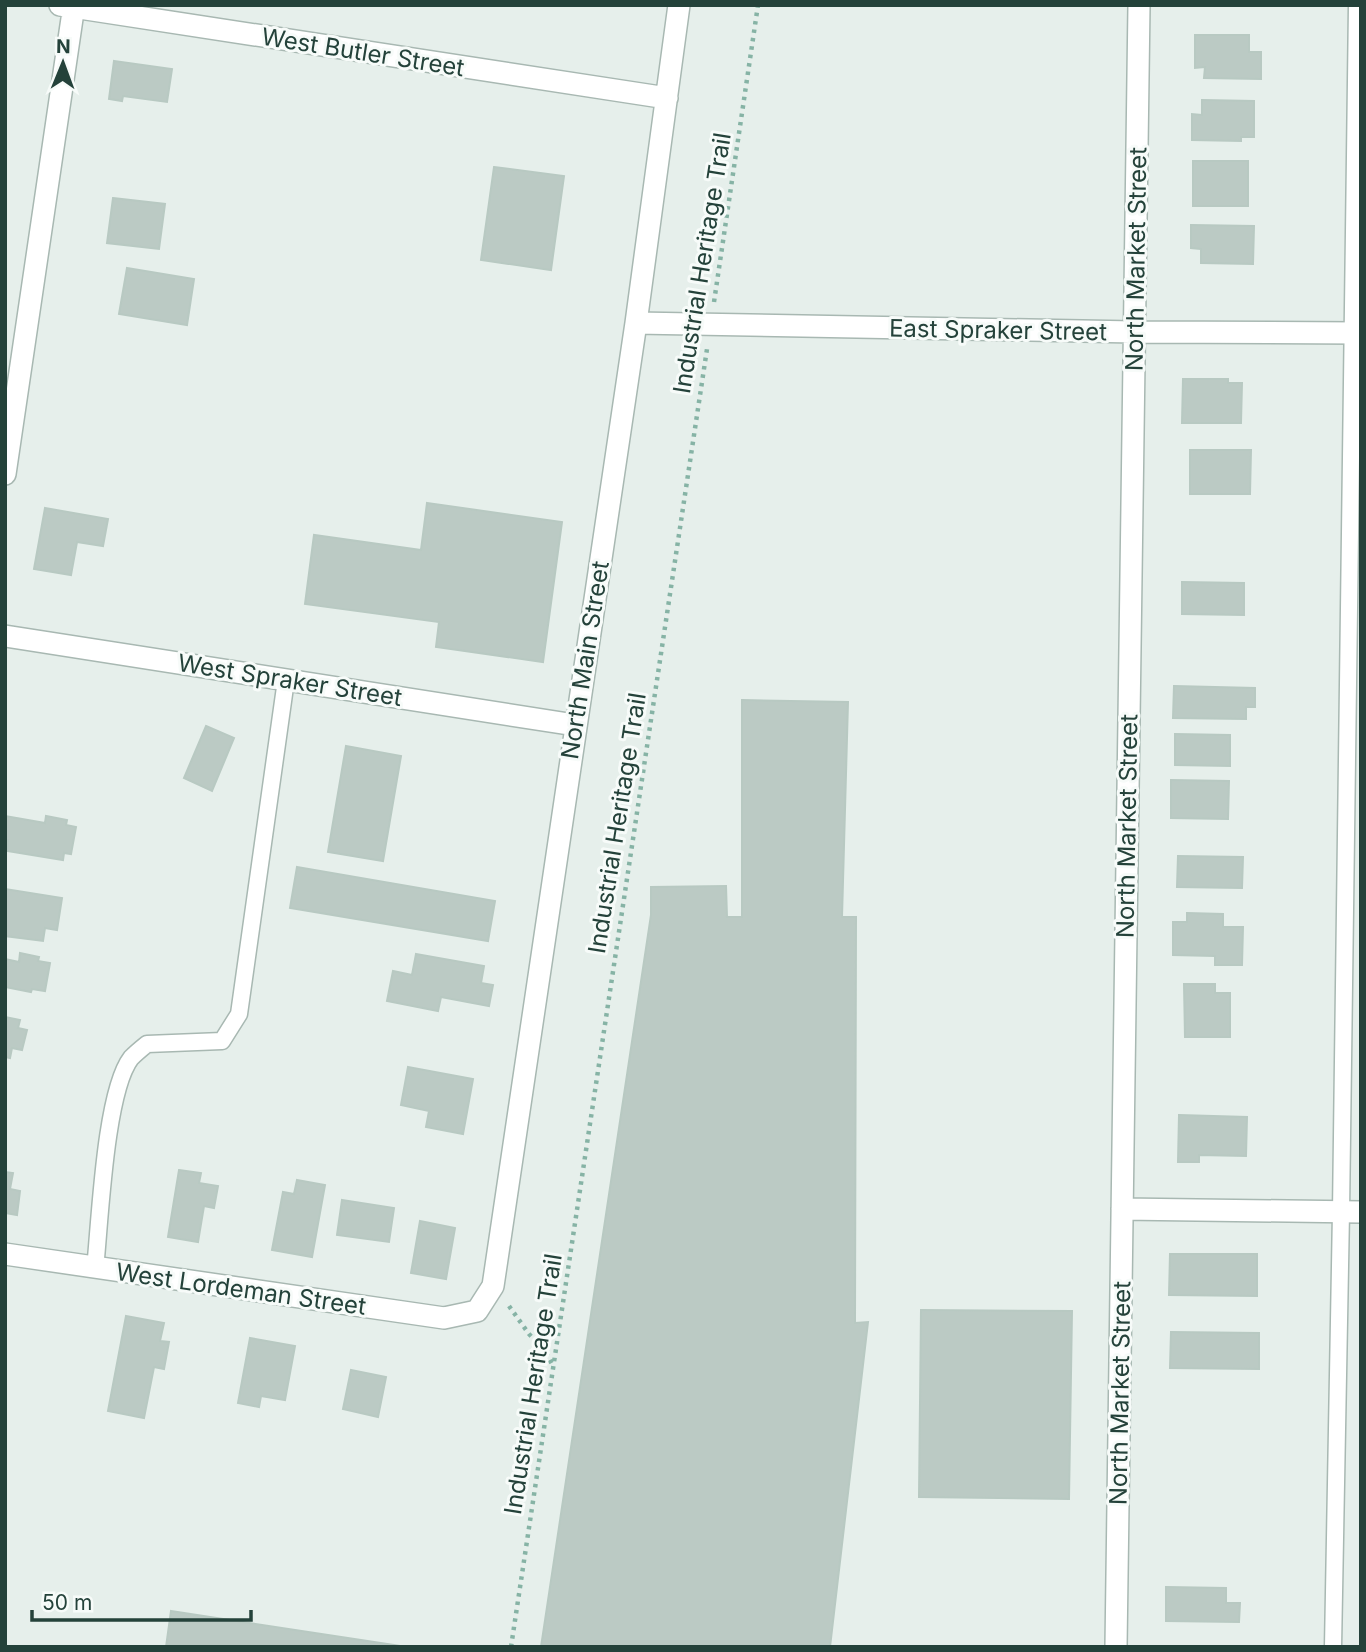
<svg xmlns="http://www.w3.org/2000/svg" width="1366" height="1652" viewBox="0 0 1366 1652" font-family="Inter,sans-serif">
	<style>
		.building { fill: #bbcac4; stroke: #b8c9c2; stroke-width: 2 }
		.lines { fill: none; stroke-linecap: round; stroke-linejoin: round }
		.service-casing { stroke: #a8b8b2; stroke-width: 19 }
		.minor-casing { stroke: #a8b8b2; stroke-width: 24 }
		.path { stroke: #86b3a5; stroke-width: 4.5; stroke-dasharray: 3.5 5; stroke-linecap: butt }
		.service { stroke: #fff; stroke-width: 16 }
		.minor { stroke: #fff; stroke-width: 21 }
		.labels { text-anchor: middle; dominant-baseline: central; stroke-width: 6; stroke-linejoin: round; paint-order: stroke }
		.street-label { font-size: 24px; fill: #24423a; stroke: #f7fbf9 }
	</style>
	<rect width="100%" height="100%" fill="#e6efeb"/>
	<path class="building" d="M 1195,35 L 1249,35 L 1249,52 L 1261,52 L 1261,79 L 1204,78 L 1205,67 L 1195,68 Z
		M 114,61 L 172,69 L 167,102 L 123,96 L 122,101 L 109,99 Z
		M 1202,100 L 1254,101 L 1254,137 L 1241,137 L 1241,141 L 1192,140 L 1192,114 L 1202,115 Z
		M 1193,161 L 1248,161 L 1248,206 L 1193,206 Z
		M 494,167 L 564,176 L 551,270 L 481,260 Z
		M 113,198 L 165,204 L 159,249 L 107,243 Z
		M 1191,225 L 1254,226 L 1253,264 L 1201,263 L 1201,249 L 1191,248 Z
		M 127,268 L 194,279 L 187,325 L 119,314 Z
		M 1183,379 L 1228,379 L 1228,383 L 1242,383 L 1241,423 L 1182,423 Z
		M 1190,450 L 1251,450 L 1250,494 L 1190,494 Z
		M 427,503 L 562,522 L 543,662 L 436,647 L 439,622 L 305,604 L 314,535 L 421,550 Z
		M 45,508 L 108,519 L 103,546 L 77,542 L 71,575 L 34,569 Z
		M 1182,582 L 1244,583 L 1244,615 L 1182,614 Z
		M 1174,686 L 1255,688 L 1255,707 L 1246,707 L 1246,719 L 1173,718 Z
		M 742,700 L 848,702 L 842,917 L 856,917 L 855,1323 L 868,1322 L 830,1647 L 541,1647 L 651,915 L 651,887 L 726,886 L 727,917 L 742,917 Z
		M 206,726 L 234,738 L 212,791 L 184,778 Z
		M 1175,734 L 1230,735 L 1230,766 L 1175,765 Z
		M 346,746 L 401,756 L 383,861 L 328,852 Z
		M 1171,780 L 1229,781 L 1228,819 L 1171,818 Z
		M 5,816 L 45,823 L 46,816 L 67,820 L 66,825 L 76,827 L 71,854 L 64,853 L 63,860 L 7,851 L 8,840 L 5,840 Z
		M 1178,856 L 1243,857 L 1242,888 L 1177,887 Z
		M 297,867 L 495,901 L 488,941 L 290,908 Z
		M 5,889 L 62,898 L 57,930 L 45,928 L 43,941 L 5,936 Z
		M 1187,913 L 1223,914 L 1223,927 L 1243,927 L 1242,965 L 1215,965 L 1215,956 L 1173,955 L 1173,922 L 1187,922 Z
		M 20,953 L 39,957 L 38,961 L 50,963 L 45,991 L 32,989 L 31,992 L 5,987 L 5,959 L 19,962 Z
		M 416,954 L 484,966 L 481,983 L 493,985 L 489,1006 L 441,997 L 438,1011 L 387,1001 L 393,971 L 412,975 Z
		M 1184,984 L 1215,984 L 1215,993 L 1230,993 L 1230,1037 L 1185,1037 Z
		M 5,1017 L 20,1020 L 18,1028 L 27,1030 L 22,1050 L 12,1048 L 10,1058 L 5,1057 Z
		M 408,1067 L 473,1079 L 463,1134 L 426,1127 L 429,1111 L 401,1105 Z
		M 1179,1115 L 1247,1117 L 1246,1156 L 1199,1155 L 1199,1162 L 1178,1162 Z
		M 179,1170 L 201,1173 L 199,1183 L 218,1186 L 214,1208 L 204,1206 L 198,1242 L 168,1237 Z
		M 5,1172 L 13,1173 L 10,1189 L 20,1191 L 17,1215 L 5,1213 Z
		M 297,1180 L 325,1185 L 312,1257 L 272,1250 L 283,1192 L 294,1194 Z
		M 342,1200 L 394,1208 L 389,1242 L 337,1235 Z
		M 420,1221 L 455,1228 L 446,1279 L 411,1273 Z
		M 1170,1254 L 1257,1254 L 1257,1296 L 1169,1295 Z
		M 921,1310 L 1072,1311 L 1069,1499 L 919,1497 Z
		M 126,1316 L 164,1323 L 160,1341 L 169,1342 L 164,1369 L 154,1367 L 144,1418 L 108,1411 Z
		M 1171,1332 L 1259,1333 L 1259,1369 L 1170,1368 Z
		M 250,1338 L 295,1346 L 285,1400 L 261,1396 L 259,1407 L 238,1403 Z
		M 351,1370 L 386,1377 L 378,1417 L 343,1409 Z
		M 1166,1587 L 1226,1588 L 1226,1603 L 1240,1603 L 1239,1622 L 1166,1621 Z
		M 171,1611 L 394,1645 L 406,1647 L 166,1647 Z"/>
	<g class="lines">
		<defs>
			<path id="service" d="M 95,1269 C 100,1222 105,1092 131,1058 C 136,1053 142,1048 147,1044 L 222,1041 L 239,1014 L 286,680
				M 1333,1647 L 1341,1212 L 1357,5"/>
			<path id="minor" d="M 60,5 L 667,98
				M 636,323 L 1135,332 L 1361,333
				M 5,474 L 74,5
				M 5,636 L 575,725
				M 1122,1209 L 1361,1212
				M 5,1254 L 444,1318 L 477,1311 L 493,1286 L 636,323 L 679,5
				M 1116,1647 L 1139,5"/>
		</defs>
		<use href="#service" class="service-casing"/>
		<use href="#minor" class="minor-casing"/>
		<path class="path" d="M 714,302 L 758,5
			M 509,1306 L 529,1334 L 545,1351 L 553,1366
			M 511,1647 L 707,349"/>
		<use href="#service" class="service"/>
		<use href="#minor" class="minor"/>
	</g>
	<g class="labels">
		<g class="street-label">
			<text transform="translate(363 52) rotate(9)">West Butler Street</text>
			<text transform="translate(1136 259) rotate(-89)">North Market Street</text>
			<text transform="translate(702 263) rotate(-81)">Industrial Heritage Trail</text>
			<text transform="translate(998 330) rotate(1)">East Spraker Street</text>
			<text transform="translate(585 660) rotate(-81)">North Main Street</text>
			<text transform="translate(290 680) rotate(9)">West Spraker Street</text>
			<text transform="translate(617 823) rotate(-81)">Industrial Heritage Trail</text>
			<text transform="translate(1127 826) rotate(-89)">North Market Street</text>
			<text transform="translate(241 1289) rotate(8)">West Lordeman Street</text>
			<text transform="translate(533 1384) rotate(-81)">Industrial Heritage Trail</text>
			<text transform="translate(1120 1393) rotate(-89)">North Market Street</text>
		</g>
	</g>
	<rect width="1366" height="1652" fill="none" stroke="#24423a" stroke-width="14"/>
	<g transform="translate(63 63) rotate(1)" stroke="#f7fbf9" stroke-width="5" paint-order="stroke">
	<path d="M0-5L12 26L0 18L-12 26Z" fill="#24423a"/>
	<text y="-10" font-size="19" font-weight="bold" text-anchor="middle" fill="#24423a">N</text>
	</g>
	<path d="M32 1610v10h219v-10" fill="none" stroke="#24423a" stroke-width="3.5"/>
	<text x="42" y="1610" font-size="21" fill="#24423a" stroke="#f7fbf9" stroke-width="5" paint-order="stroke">50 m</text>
</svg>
